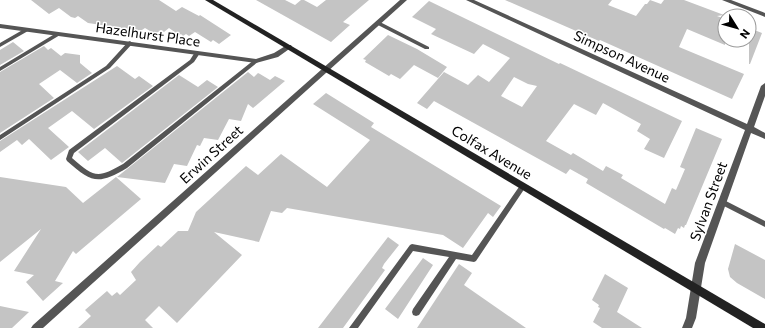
<svg xmlns="http://www.w3.org/2000/svg" width="765" height="328" viewBox="0 0 765 328" font-family="Commissioner,sans-serif">
	<style>
		.building { fill: #c4c4c4; fill-rule: evenodd }
		.lines { fill: none; stroke-linecap: round; stroke-linejoin: round }
		.service { fill: #555; fill-rule: evenodd }
		.minor { fill: #555; fill-rule: evenodd }
		.secondary { fill: #222; fill-rule: evenodd }
		.labels { text-anchor: middle; dominant-baseline: central; stroke-width: 3; stroke-linejoin: round; paint-order: stroke }
		.street-label { font-size: 14px; fill: #000; stroke: #fff }
	</style>
	<rect width="100%" height="100%" fill="#fff"/>
	<path class="building" d="M 31,0 L 159,0 L 176,11 L 182,7 L 199,16 L 200,15 L 231,35 L 219,44 L 213,40 L 211,42 L 195,32 L 189,36 L 186,34 L 183,36 L 181,34 L 179,35 L 169,28 L 164,32 L 161,30 L 155,34 L 145,28 L 142,30 L 136,30 L 88,23 L 78,16 L 75,18 L 71,17 L 59,8 L 49,14 Z
		M 256,0 L 285,0 L 295,5 L 301,0 L 304,0 L 317,7 L 326,0 L 369,0 L 343,22 L 350,25 L 331,42 Z
		M 505,0 L 612,0 L 608,5 L 636,16 L 645,4 L 647,4 L 650,0 L 661,4 L 664,0 L 684,0 L 724,15 L 717,16 L 725,19 L 725,45 L 687,29 L 679,47 L 744,74 L 732,99 L 600,40 L 599,41 Z
		M 429,1 L 559,64 L 560,63 L 682,121 L 664,158 L 644,149 L 650,139 L 637,131 L 641,124 L 603,103 L 596,115 L 574,104 L 546,141 L 571,155 L 573,153 L 603,171 L 606,166 L 623,175 L 621,178 L 665,204 L 672,188 L 676,190 L 685,169 L 680,167 L 696,128 L 722,139 L 686,225 L 685,225 L 684,228 L 681,226 L 680,229 L 678,228 L 675,234 L 665,228 L 664,229 L 586,183 L 588,179 L 570,169 L 566,174 L 434,101 L 427,109 L 417,103 L 444,72 L 468,85 L 478,75 L 489,82 L 510,58 L 483,44 L 474,54 L 431,34 L 436,29 L 412,17 ZM 514,77 L 528,84 L 537,86 L 522,107 L 501,96 Z
		M 749,28 L 762,33 L 750,64 L 749,64 Z
		M 388,35 L 417,49 L 447,67 L 438,78 L 414,65 L 400,79 L 391,74 L 389,76 L 365,62 L 366,60 L 363,59 Z
		M 13,42 L 24,51 L 0,65 L 0,50 Z
		M 44,46 L 48,50 L 51,48 L 61,56 L 65,53 L 80,55 L 80,63 L 92,73 L 77,83 L 60,70 L 39,84 L 54,98 L 0,133 L 0,72 Z
		M 117,66 L 135,79 L 139,76 L 153,86 L 94,129 L 72,111 L 48,128 L 69,147 L 51,160 L 29,139 L 22,145 L 17,140 L 0,152 L 0,141 Z
		M 248,72 L 254,77 L 258,73 L 260,74 L 270,80 L 275,76 L 285,81 L 253,108 L 248,104 L 241,121 L 229,119 L 218,140 L 204,138 L 200,146 L 197,145 L 187,166 L 174,164 L 165,183 L 117,177 Z
		M 179,75 L 198,87 L 207,80 L 218,87 L 122,163 L 105,148 L 88,161 L 78,152 Z
		M 326,93 L 374,123 L 371,127 L 501,206 L 493,217 L 488,213 L 463,248 L 443,235 L 287,208 L 282,213 L 271,211 L 259,242 L 214,232 L 242,255 L 177,323 L 159,306 L 145,320 L 153,328 L 78,328 L 91,316 L 85,310 L 107,291 L 112,296 L 117,292 L 120,295 L 136,280 L 131,272 L 140,262 L 158,245 L 161,247 L 178,231 L 188,231 L 196,212 L 246,166 L 258,175 L 281,154 L 327,187 L 370,140 L 313,104 Z
		M 0,177 L 66,187 L 83,203 L 116,177 L 141,199 L 76,254 L 73,251 L 55,281 L 63,283 L 43,301 L 26,282 L 34,275 L 14,271 L 41,229 L 0,262 Z
		M 388,237 L 399,245 L 384,264 L 382,268 L 385,270 L 343,328 L 318,328 Z
		M 735,244 L 765,260 L 765,299 L 737,283 L 730,277 L 728,269 Z
		M 423,258 L 433,265 L 398,319 L 385,309 Z
		M 459,264 L 472,273 L 464,285 L 526,328 L 417,328 Z
		M 605,274 L 628,288 L 617,312 L 642,328 L 602,328 L 593,322 L 600,308 L 598,307 L 599,305 L 592,300 Z
		M 0,306 L 29,312 L 12,328 L 0,328 Z"/>
	<g class="lines">
		<path class="service" d="M 378,21 L 429,47 L 429,49 L 425,49 L 376,24 L 376,23 Z
			M 26,28 L 28,30 L 28,31 L 0,47 L 0,43 Z
			M 58,32 L 60,34 L 60,35 L 0,71 L 0,67 Z
			M 130,41 L 132,43 L 132,44 L 110,68 L 0,140 L 0,135 L 106,66 L 128,42 Z
			M 197,51 L 200,53 L 194,62 L 74,153 L 72,158 C 94,177 97,179 123,164 L 254,60 L 258,60 L 259,61 L 127,168 C 98,185 92,183 67,161 L 66,159 L 69,150 L 190,60 L 195,52 Z
			M 523,183 L 525,184 L 526,186 L 525,188 L 476,261 L 474,262 L 456,259 L 419,315 L 416,316 L 413,315 L 412,312 L 413,309 L 449,257 L 413,251 L 358,328 L 349,328 L 410,245 L 412,244 L 472,255 L 521,184 Z
			M 722,199 L 765,221 L 765,227 L 720,204 L 719,202 L 720,200 Z"/>
		<path class="minor" d="M 400,0 L 407,0 L 43,328 L 31,328 L 33,325 Z
			M 466,0 L 474,0 L 747,124 L 761,86 L 765,83 L 765,96 L 754,127 L 765,133 L 765,139 L 751,133 L 705,263 L 696,318 L 692,328 L 682,328 L 686,318 L 695,263 L 745,130 Z
			M 722,0 L 731,0 L 765,13 L 765,17 Z
			M 0,24 L 256,59 L 274,53 L 287,45 L 291,45 L 292,47 L 278,57 L 256,63 L 0,28 Z"/>
		<path class="secondary" d="M 205,0 L 213,0 L 765,324 L 765,328 L 753,328 Z"/>
	</g>
	<g class="labels">
		<g class="street-label">
			<text transform="translate(148 34) rotate(8)">Hazelhurst Place</text>
			<text transform="translate(622 56) rotate(25)">Simpson Avenue</text>
			<text transform="translate(492 152) rotate(31)">Colfax Avenue</text>
			<text transform="translate(211 154) rotate(-42)">Erwin Street</text>
			<text transform="translate(708 201) rotate(-70)">Sylvan Street</text>
		</g>
	</g>
	<g transform="translate(737 28) rotate(127)"><circle r="19" fill="#ffffff" stroke="#999999"/>
	<path d="M0-3L7 15L0 10L-7 15Z" fill="#000000"/>
	<text y="-6" font-size="11" font-weight="bold" text-anchor="middle" fill="#000000">N</text>
	</g>
</svg>
